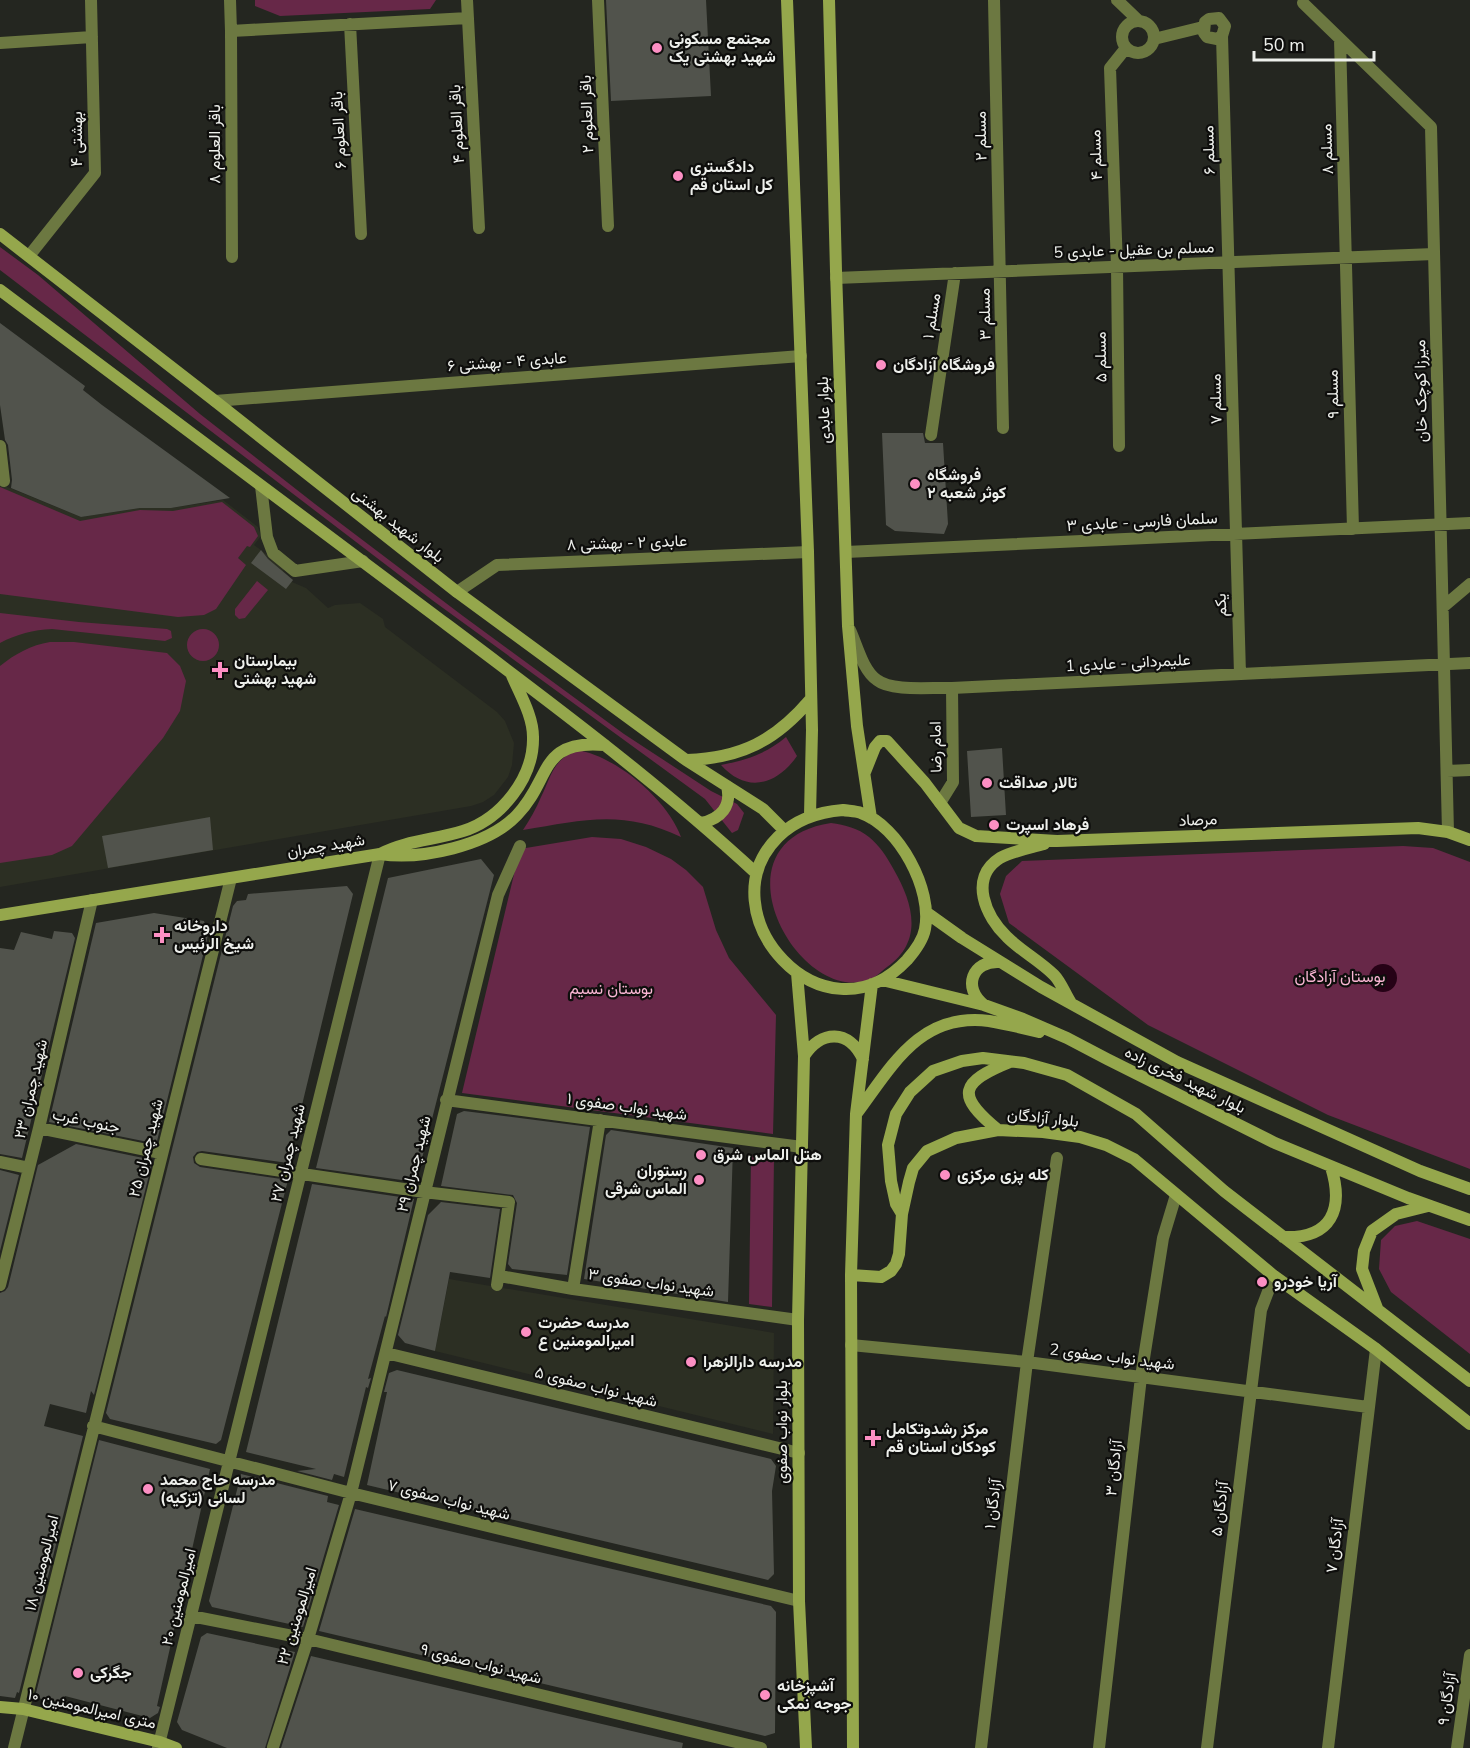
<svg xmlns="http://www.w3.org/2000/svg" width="1470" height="1748" viewBox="0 0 1470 1748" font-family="'Nunito Sans',Vazirmatn,sans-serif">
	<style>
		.built { fill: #2c2f23 }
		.green { fill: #672848 }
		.water { fill: #260216 }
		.building { fill: #51534c }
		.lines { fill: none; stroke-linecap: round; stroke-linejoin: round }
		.street { stroke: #6c7841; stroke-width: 12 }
		.secondary { stroke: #95a74c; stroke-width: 12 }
		.poi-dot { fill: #fc8fc3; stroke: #0e0e0c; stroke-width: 2 }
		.labels { text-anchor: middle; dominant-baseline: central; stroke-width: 4.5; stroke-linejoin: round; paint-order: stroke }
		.poi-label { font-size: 16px; font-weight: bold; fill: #eef0ec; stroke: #0e0e0c; text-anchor: start }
		.street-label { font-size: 16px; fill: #eef0ec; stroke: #0e0e0c }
		.park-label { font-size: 16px; fill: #fab6d4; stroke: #0e0e0c }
	</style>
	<rect width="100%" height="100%" fill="#242620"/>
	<path class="built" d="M 0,484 L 81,517 L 140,508 L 171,508 L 223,500 L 258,527 L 261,536 L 254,545 L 285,568 L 283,571 L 293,580 L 292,582 L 306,588 L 328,608 L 335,605 L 360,603 L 383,619 L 385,627 L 497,712 L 505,721 L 514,743 L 512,765 L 508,777 L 494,795 L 483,802 L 471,806 L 0,887 Z
		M 449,1279 L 774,1333 L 773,1434 L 435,1351 Z"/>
	<path class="green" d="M 255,0 L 436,0 L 430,9 L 280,16 L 255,6 Z
		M 0,247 L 38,275 L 200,414 L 315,504 L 463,616 L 624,734 L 711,791 L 737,804 L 744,813 L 738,830 L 732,833 L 705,799 L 432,600 L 0,270 Z
		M 0,487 L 80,521 L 140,510 L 173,511 L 222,502 L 254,527 L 258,536 L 250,547 L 247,546 L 238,558 L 246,565 L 216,609 L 204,615 L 178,617 L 0,594 Z
		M 257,581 L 268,590 L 245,618 L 239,619 L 235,615 L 235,609 Z
		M 0,613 L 79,622 L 167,629 L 171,631 L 172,638 L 165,641 L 52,629 C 33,630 17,634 0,643 Z
		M187 645a16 16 0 1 1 32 0a16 16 0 1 1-32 0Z
		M 50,642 L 74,642 L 167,653 L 180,666 L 186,681 L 180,711 L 163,738 L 72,846 L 52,855 L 0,863 L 0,666 C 15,654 31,645 50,642 Z
		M 786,737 L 797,756 C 776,786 746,793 721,765 C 746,760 766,754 786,737 Z
		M 577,750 C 616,756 668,800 681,837 C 623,809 583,820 523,830 C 530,819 536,809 541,797 C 552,775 552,761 577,750 Z
		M 831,823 C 845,825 858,828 869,837 C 880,846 887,857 894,870 C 913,903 924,941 887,967 C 883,970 878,975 873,978 C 801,1012 706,842 831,823 Z
		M 592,837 L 621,839 L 646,847 L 671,859 L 686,870 L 703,887 L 716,930 L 729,958 L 776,1015 L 773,1134 L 462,1093 L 520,849 Z
		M 1403,846 L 1433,848 L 1470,862 L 1470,1169 L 1328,1115 L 1148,1025 L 1009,923 L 1000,894 L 1006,876 L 1022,861 Z
		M 751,1155 L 774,1157 L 772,1307 L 749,1304 Z
		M 1417,1221 L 1470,1239 L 1470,1354 L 1391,1292 L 1379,1269 L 1381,1240 L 1395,1226 Z"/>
	<path class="water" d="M1369 978a14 14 0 1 1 28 0a14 14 0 1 1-28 0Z"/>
	<path class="building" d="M 606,0 L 706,0 L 711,96 L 611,101 Z
		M 0,323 L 85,386 L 83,390 L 102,405 L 230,498 L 171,508 L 140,508 L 81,517 L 11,488 L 12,480 L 8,445 L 5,440 L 0,405 Z
		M 882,433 L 923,433 L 925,443 L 943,443 L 948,524 L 944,534 L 895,531 L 886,525 Z
		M 261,550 L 268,559 L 293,580 L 286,589 L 251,563 Z
		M 1002,748 L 1006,815 L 971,817 L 967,751 Z
		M 210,817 L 213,850 L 108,868 L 102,836 Z
		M 481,859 L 494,875 L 416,1182 L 316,1168 L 388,878 Z
		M 347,886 L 353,894 L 288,1163 L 202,1151 L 197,1152 L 193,1157 L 194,1163 L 200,1167 L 288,1180 L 221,1440 L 216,1444 L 110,1419 L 106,1413 L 233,906 L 237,901 L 246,900 L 248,894 Z
		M 154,913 L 204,921 L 208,935 L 157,1141 L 153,1143 L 49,1122 L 96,923 Z
		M 54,931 L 72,933 L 75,938 L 22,1158 L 0,1154 L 0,948 L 14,950 L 21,932 L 52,939 Z
		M 464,1111 L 590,1127 L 567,1275 L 512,1269 L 508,1264 L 517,1203 L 513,1195 L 441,1186 L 457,1114 Z
		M 611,1130 L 733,1148 L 728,1302 L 584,1279 L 606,1135 Z
		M 76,1144 L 148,1159 L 151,1167 L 94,1395 L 91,1391 L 86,1413 L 50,1404 L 44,1426 L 83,1436 L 19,1693 L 17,1692 L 15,1698 L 0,1696 L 0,1293 L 5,1291 L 8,1287 L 38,1165 Z
		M 0,1170 L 19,1175 L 0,1251 Z
		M 312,1184 L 414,1199 L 386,1317 L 385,1316 L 368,1379 L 371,1378 L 368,1388 L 366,1387 L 344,1477 L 334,1474 L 332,1480 L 297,1471 L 316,1469 L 246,1452 Z
		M 441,1202 L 500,1209 L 490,1278 L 450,1272 L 435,1351 L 405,1343 L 398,1335 L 428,1215 Z
		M 397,1370 L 771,1459 L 776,1466 L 772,1491 L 774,1574 L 768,1580 L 367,1485 L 387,1392 L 384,1392 L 389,1373 Z
		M 99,1440 L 210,1469 L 157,1706 L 160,1707 L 158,1713 L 150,1718 L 65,1696 L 63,1705 L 35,1697 Z
		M 241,1474 L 328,1496 L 327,1502 L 339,1505 L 303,1627 L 212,1607 L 209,1601 Z
		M 355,1509 L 771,1606 L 776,1612 L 775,1733 L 765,1736 L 319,1631 Z
		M 207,1633 L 295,1652 L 265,1748 L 227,1748 L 182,1730 L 177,1722 L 201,1637 Z
		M 311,1656 L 683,1743 L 682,1748 L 281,1748 Z"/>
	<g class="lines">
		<path class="street" d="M 230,0 L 231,31 L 468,18
			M 467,0 L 479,228
			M 598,0 L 608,226
			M 994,0 L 1003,428
			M 1117,0 L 1139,21
			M 1303,3 L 1431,127 L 1448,832
			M1122 37a16 16 0 1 1 32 0a16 16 0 1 1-32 0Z
			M 350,24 L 361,234
			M 231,31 L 232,257
			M 1222,36 L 1217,39 L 1207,37 L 1204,33 L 1205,22 L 1209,19 L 1219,18 L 1225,26 L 1222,36 L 1240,674
			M 1154,39 L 1203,27
			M 1340,39 L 1353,529
			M 0,43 L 92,37
			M 29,256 L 95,173 L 91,0
			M 836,278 L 1434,254
			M 215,401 L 801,356
			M 931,435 L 955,273
			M 0,446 L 4,481
			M 1119,446 L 1117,267 L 1110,68 L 1126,48
			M 261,486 L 267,537 L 273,553 L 295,571 L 363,561
			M 846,552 L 1470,523
			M 457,592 L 497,565 L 808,552
			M 1443,607 L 1470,584
			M 850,630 C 857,645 863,671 877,680 C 892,692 932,687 952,688 L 1470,663
			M 1447,771 L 1470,770
			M 940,803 L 953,782 L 952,688
			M 446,1100 L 802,1147
			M 39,1128 L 161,1153
			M 201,1159 L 424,1192 L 509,1202 L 497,1285
			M 0,1162 L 29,1168
			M 500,1276 L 573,1289 L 798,1320
			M 0,1285 L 39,1128 L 92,900
			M 573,1289 L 600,1120
			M 851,1345 L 1027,1362 L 1368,1407
			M 386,1353 L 799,1453
			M 93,1426 L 351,1493 L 799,1601
			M 191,1616 L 308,1639 L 761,1748
			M 273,1747 L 308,1639 L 351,1493 L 498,895 L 520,846
			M 14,1748 L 231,878
			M 158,1748 L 380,854
			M 981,1748 L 1027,1362 L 1057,1158
			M 1099,1748 L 1141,1377 L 1163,1238 L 1176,1195
			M 1207,1748 L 1261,1310 L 1274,1276
			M 1328,1748 L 1376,1349
			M 1457,1748 L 1470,1655"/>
		<path class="secondary" d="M 787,0 L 808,552 L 812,730 L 810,815
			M 829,0 L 836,271 L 848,626 L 857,726 L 871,818
			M 0,234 L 215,401 L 457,592 L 686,760 L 763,809 L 784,830
			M 0,290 C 143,398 287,504 430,612 C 542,696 654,779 756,873
			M 687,760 C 741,758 775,741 810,700
			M 865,772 L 875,747 L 880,741 L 887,741 L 925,783 L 959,828 L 976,836 L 1057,841 L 1418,828 L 1448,832 L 1470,840
			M 843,810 C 849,811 856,811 861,813 C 899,826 933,890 925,929 C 923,940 914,952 907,960 C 823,1049 703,912 778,837 C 796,819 818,812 843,810 Z
			M 701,823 C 721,819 732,806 727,786
			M 1044,844 C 1030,848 1013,851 1000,858 C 968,878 986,917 1007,937 C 1021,951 1040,961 1054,975 C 1061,982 1065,994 1071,1003
			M 380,854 C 421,860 488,846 517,815 C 552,779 538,739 605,745
			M 927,913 L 962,938 L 1041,987 L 1177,1062 L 1420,1171 L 1470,1189
			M 0,915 L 380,854 C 407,840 435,840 463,831 C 501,819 534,778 533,737 C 533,715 519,693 511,673
			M 797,973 L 804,1056 L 798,1320 L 799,1601 L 806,1748
			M 882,980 L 984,1005 L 1023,1019 L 1067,1038 L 1107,1059 L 1275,1143 L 1408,1198 L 1470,1220
			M 984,1005 C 962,988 972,960 1000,962
			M 804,1056 C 821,1030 849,1029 863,1059
			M 857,1113 C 892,1066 920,1012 989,1021 C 1006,1024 1023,1028 1039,1032
			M 998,1130 C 955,1095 960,1082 1010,1062
			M 902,1214 L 896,1204 L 891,1181 L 888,1145 L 896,1114 L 910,1092 L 933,1071 L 962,1061 L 983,1058 L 1024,1063 L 1067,1075 L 1136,1114 L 1224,1191 L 1470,1381
			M 1283,1237 C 1332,1239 1344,1209 1331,1167
			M 851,1275 L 881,1277 L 891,1271 L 896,1264 L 899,1254 L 902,1214 L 909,1182 L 913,1168 L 927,1151 L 956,1138 L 998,1130 L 1043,1132 L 1080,1137 L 1106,1145 L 1134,1159 L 1274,1276 L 1376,1349 L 1470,1424
			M 1377,1308 L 1362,1269 L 1364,1251 L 1372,1231 L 1396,1214 L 1428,1206
			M 0,1707 L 23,1709 L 160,1742 L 176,1748
			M 853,1748 L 851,1275 L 856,1114 L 872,984"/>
	</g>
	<g class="poi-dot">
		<circle cx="657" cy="48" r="6"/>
		<circle cx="678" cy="176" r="6"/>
		<circle cx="881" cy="365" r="6"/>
		<circle cx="915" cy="484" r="6"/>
		<path d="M217 661h6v6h6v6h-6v6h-6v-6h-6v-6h6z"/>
		<circle cx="987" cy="783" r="6"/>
		<circle cx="994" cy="825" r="6"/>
		<path d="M159 926h6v6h6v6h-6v6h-6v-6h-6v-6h6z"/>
		<circle cx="701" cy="1155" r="6"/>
		<circle cx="945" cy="1175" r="6"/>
		<circle cx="699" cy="1180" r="6"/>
		<circle cx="1262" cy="1282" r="6"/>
		<circle cx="526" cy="1332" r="6"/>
		<circle cx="691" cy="1362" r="6"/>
		<path d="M870 1429h6v6h6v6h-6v6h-6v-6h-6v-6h6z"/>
		<circle cx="148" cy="1489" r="6"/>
		<circle cx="78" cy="1673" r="6"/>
		<circle cx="765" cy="1695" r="6"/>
	</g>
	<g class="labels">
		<g class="poi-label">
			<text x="669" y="39">مجتمع مسکونی<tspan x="669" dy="18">شهید بهشتی یک</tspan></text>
			<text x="690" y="167">دادگستری<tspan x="690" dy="18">کل استان قم</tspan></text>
			<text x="893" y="365">فروشگاه آزادگان</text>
			<text x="927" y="475">فروشگاه<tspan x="927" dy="18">کوثر شعبه ۲</tspan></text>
			<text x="234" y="661">بیمارستان<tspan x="234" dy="18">شهید بهشتی</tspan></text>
			<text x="999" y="783">تالار صداقت</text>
			<text x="1006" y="825">فرهاد اسپرت</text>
			<text x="174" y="926">داروخانه<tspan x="174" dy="18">شیخ الرئیس</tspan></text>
			<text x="713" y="1155">هتل الماس شرق</text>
			<text x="687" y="1171" text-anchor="end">رستوران<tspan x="687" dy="18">الماس شرقی</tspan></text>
			<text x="957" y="1175">کله پزی مرکزی</text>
			<text x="1274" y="1282">آریا خودرو</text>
			<text x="538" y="1323">مدرسه حضرت<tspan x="538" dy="18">امیرالمومنین ع</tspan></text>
			<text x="703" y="1362">مدرسه دارالزهرا</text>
			<text x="886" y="1429">مرکز رشدوتکامل<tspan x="886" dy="18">کودکان استان قم</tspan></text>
			<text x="160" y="1480">مدرسه حاج محمد<tspan x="160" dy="18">لسانی (تزکیه)</tspan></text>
			<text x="90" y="1673">جگرکی</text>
			<text x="777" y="1686">آشپزخانه<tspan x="777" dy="18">جوجه نمکی</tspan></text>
		</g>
		<g class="street-label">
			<text transform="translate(587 114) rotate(-92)">باقر العلوم ۲</text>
			<text transform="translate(457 124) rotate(-93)">باقر العلوم ۴</text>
			<text transform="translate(339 130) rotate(-93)">باقر العلوم ۶</text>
			<text transform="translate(981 136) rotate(-91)">مسلم ۲</text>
			<text transform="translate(77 139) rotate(-90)">بهشتی ۴</text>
			<text transform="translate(215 144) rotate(-90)">باقر العلوم ۸</text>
			<text transform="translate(1327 149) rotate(-92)">مسلم ۸</text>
			<text transform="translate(1209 150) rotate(-92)">مسلم ۶</text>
			<text transform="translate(1096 155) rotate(-92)">مسلم ۴</text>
			<text transform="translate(1134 250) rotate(-2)">مسلم بن عقیل - عابدی 5</text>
			<text transform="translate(985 314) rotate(-91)">مسلم ۳</text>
			<text transform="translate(932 316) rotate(-81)">مسلم ۱</text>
			<text transform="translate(1101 357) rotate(-91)">مسلم ۵</text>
			<text transform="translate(507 362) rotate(-4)">عابدی ۴ - بهشتی ۶</text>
			<text transform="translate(1421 391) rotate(-91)">میرزا کوچک خان</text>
			<text transform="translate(1333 394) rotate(-91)">مسلم ۹</text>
			<text transform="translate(1216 399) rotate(-91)">مسلم ۷</text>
			<text transform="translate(824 410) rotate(-92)">بلوار عابدی</text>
			<text transform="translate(1142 522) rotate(-3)">سلمان فارسی - عابدی ۳</text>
			<text transform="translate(398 525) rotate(38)">بلوار شهید بهشتی</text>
			<text transform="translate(627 543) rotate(-2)">عابدی ۲ - بهشتی ۸</text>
			<text transform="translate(1221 605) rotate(-92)">یکم</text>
			<text transform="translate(1128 663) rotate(-3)">علیمردانی - عابدی 1</text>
			<text transform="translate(936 747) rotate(-91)">امام رضا</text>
			<text transform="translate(1198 820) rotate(-3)">مرصاد</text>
			<text transform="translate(326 846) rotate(-9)">شهید چمران</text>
			<text transform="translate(1185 1080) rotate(26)">بلوار شهید فخری زاده</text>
			<text transform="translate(31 1089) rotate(-77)">شهید چمران ۲۳</text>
			<text transform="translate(627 1107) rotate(8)">شهید نواب صفوی ۱</text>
			<text transform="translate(1043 1118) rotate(6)">بلوار آزادگان</text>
			<text transform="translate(86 1121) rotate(12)">جنوب غرب</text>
			<text transform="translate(146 1148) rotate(-76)">شهید چمران ۲۵</text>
			<text transform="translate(288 1153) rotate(-76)">شهید چمران ۲۷</text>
			<text transform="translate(414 1164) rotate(-76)">شهید چمران ۲۹</text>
			<text transform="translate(651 1283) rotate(8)">شهید نواب صفوی ۳</text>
			<text transform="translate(1112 1357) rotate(7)">شهید نواب صفوی 2</text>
			<text transform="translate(596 1387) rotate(14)">شهید نواب صفوی ۵</text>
			<text transform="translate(782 1432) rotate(-90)">بلوار نواب صفوی</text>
			<text transform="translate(1114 1468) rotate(-84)">آزادگان ۳</text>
			<text transform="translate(449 1500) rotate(14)">شهید نواب صفوی ۷</text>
			<text transform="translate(993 1504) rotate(-83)">آزادگان ۱</text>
			<text transform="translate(1220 1509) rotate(-83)">آزادگان ۵</text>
			<text transform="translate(1335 1546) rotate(-83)">آزادگان ۷</text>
			<text transform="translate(42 1563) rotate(-76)">امیرالمومنین ۱۸</text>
			<text transform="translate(179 1597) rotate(-76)">امیرالمومنین ۲۰</text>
			<text transform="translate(297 1616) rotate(-73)">امیرالمومنین ۲۲</text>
			<text transform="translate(481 1664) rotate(14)">شهید نواب صفوی ۹</text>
			<text transform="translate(1447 1699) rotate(-82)">آزادگان ۹</text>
			<text transform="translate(92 1709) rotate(13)">۱۰ متری امیرالمومنین</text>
		</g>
		<g class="park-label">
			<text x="1340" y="977">بوستان آزادگان</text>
			<text x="611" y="989">بوستان نسیم</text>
		</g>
	</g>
	<path d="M1254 51v9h120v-9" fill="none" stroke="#eef0ec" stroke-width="3"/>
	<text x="1263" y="51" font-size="18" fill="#eef0ec" stroke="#0e0e0c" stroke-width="4.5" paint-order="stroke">50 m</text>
</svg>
